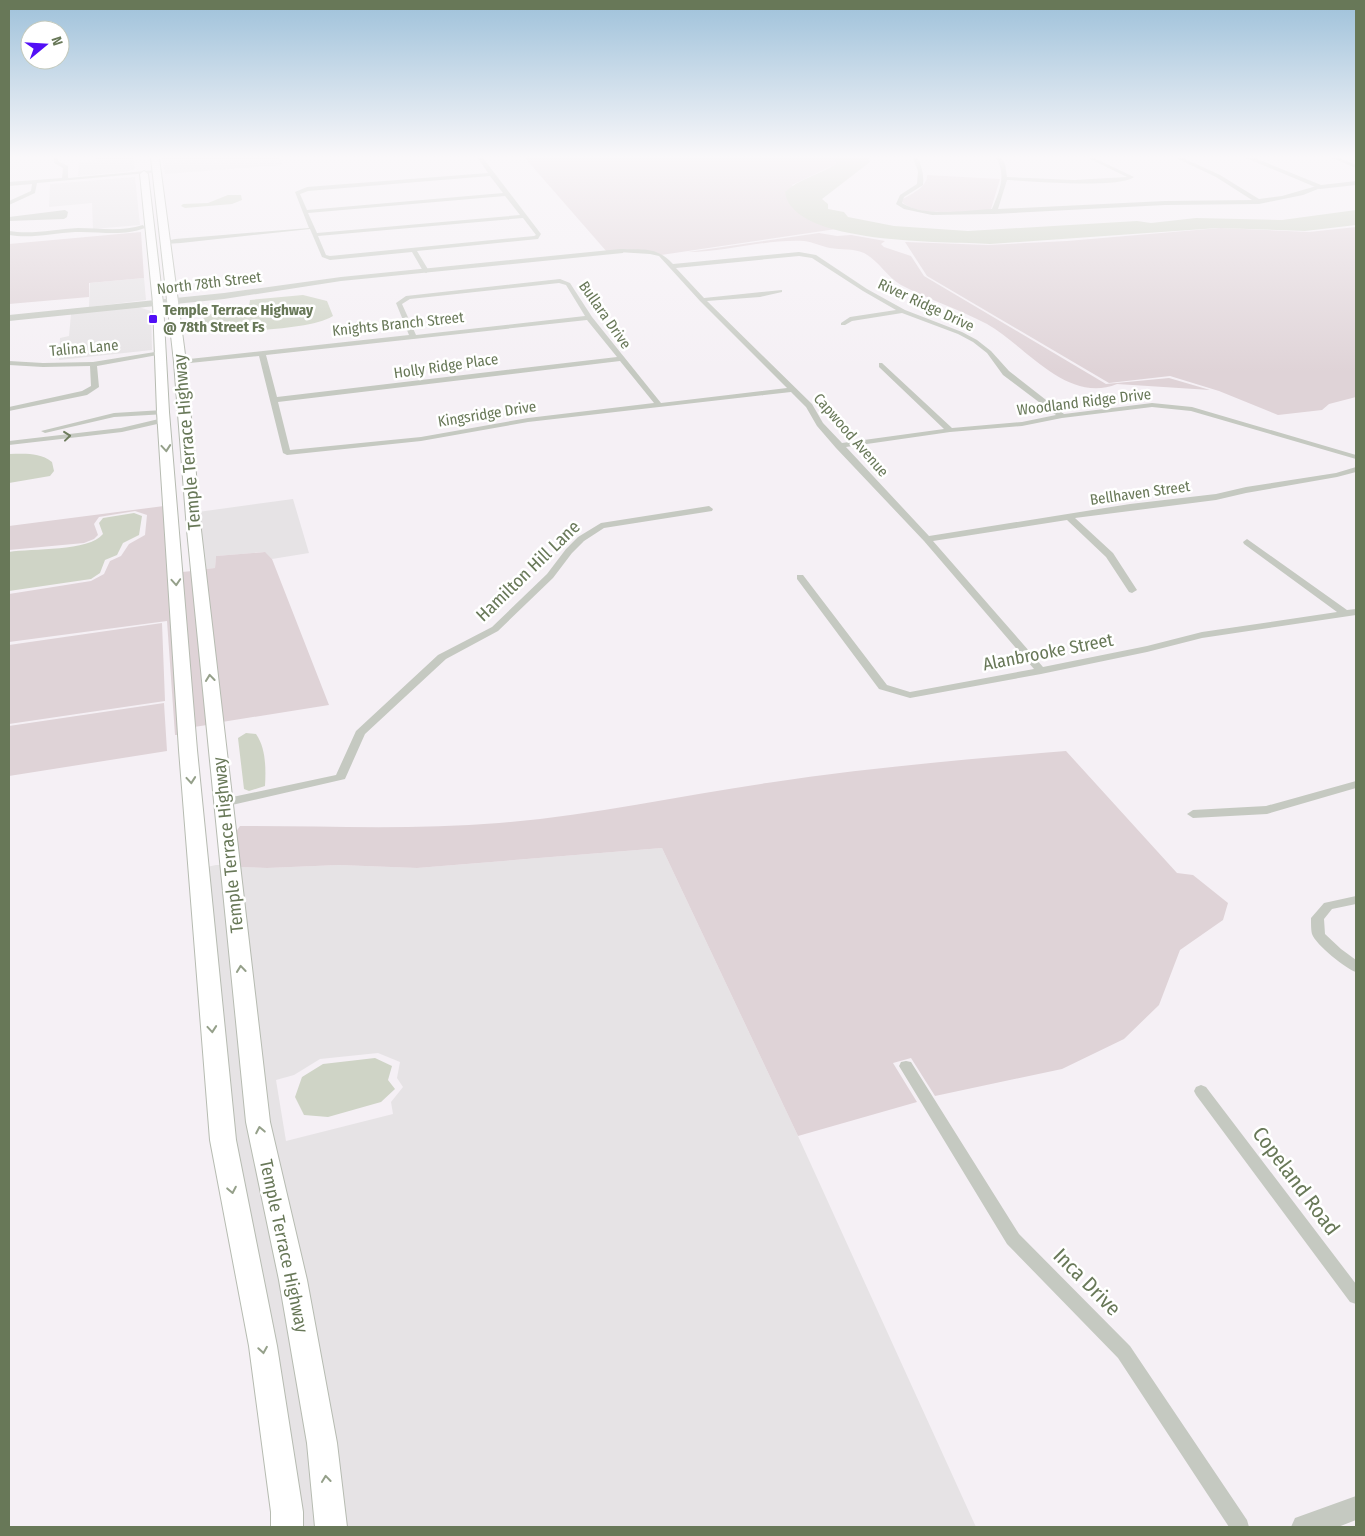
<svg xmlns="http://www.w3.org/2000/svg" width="1365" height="1536" viewBox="0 0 1365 1536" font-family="'Fira Sans Condensed',sans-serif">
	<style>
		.built { fill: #e6e3e5; fill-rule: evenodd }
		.green { fill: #dfd3d7 }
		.water { fill: #cfd4c6 }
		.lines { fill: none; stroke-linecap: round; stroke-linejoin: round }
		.primary-casing { stroke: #b6bbb1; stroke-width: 2 }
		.minor { fill: #c5c9c1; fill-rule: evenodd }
		.tertiary { fill: #c5c9c1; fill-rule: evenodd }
		.primary { fill: #fff; fill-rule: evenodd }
		.oneway { stroke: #6d7c5d }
		.oneway2 { stroke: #95a08a }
		.poi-dot { fill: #520ff6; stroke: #fff; stroke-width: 2 }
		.labels { text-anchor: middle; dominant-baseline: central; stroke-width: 5; stroke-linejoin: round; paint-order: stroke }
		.far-street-label { font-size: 15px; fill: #687858; stroke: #fff }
		.far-poi-label { font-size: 15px; font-weight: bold; fill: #687858; stroke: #fff; text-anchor: start }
		.street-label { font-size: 18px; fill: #687858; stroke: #fff }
		.near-street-label { font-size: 21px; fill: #687858; stroke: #fff }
	</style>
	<rect width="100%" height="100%" fill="#f5f0f5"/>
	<path class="built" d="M 95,158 L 134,158 L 135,169 L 125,172 L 78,176 L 79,162 L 94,161 Z
		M 162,158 L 280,158 L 283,165 L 165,174 Z
		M 135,177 L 140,225 L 93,229 L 92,203 L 49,207 L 50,184 Z
		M 144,278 L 146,300 L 89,307 L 90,283 Z
		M 138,307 L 151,311 L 152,350 L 59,360 L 60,338 L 69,336 L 71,314 Z
		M 293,499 L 309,553 L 272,559 L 264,552 L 216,556 L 215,568 L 205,569 L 198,512 Z
		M 662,848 L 798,1136 L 976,1527 L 344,1527 L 335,1440 L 269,1119 L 239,867 L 267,868 L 339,865 L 417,868 ZM 378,1053 L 400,1062 L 397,1078 L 403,1087 L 391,1102 L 393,1114 L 286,1141 L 276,1080 L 294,1075 L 320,1059 Z
		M 216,865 L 221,865 L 281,1283 L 310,1447 L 317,1527 L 301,1527 L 300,1508 L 233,1137 L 207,867 Z"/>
	<path class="green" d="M 525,158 L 834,158 L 836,164 L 792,185 L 821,224 L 836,229 L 661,255 L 650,252 L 607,252 Z
		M 927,175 L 1000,179 L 991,209 L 986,211 C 965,211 917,217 902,202 L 903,199 C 912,194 928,186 927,175 Z
		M 1356,227 L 1356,397 L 1329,404 L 1322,410 L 1278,415 L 1219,391 L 1170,376 L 1109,383 L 927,276 L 905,242 L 988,245 L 1067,241 L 1220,228 L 1309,232 Z
		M 141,232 L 144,278 L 89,283 L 89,297 L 9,304 L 9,244 Z
		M 819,233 L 837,236 L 851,235 L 885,241 L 881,244 L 884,247 L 911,256 L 924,276 L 1106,384 L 1169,378 L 1210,390 L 1117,384 C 1067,404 1027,347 987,324 C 959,309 929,300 901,285 C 887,277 878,260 864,253 C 853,248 841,250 830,248 C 821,246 813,242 804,241 C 765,239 727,252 688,252 Z
		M 164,506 L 179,735 L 175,735 L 167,621 L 9,642 L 9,594 L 91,581 L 104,574 L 110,561 L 121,556 L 129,544 L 145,535 L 147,515 L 135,511 L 99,517 L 94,524 L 98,535 L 94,539 L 84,543 L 9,550 L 9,526 Z
		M 265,552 L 272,559 L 329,705 L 222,722 L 205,569 L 215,568 L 216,556 Z
		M 192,571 L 207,725 L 194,727 L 182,572 Z
		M 162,623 L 165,701 L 9,724 L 9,645 Z
		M 164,703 L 167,751 L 9,776 L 9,726 Z
		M 1066,751 L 1177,873 L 1193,875 L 1228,903 L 1223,920 L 1180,950 L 1159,1005 L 1124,1039 L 1062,1069 L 935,1096 L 911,1058 L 893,1063 L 917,1102 L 798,1136 L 662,848 L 417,868 L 339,865 L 267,868 L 239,867 L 235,833 L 240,826 C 326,826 413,830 499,823 C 589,816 678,796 767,783 C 866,768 967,759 1066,751 Z"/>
	<path class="water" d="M 834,158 L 868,158 L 870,162 L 822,199 L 828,204 L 828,209 L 844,212 L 848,217 L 894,226 L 968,231 L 1137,221 L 1151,223 L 1196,218 L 1282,220 L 1356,210 L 1356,225 L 1305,231 L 1218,228 L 990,244 C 948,241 792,246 785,192 C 800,178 819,175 836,164 Z
		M 228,195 L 241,195 L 242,200 L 232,204 L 185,208 L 181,206 L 183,204 L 208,203 Z
		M 303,295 L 327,301 L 333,316 C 310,330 246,330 217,333 L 206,333 C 203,326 201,323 205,315 L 249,307 L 250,300 Z
		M 9,454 C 24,454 39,452 52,462 L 54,471 L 50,476 L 9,483 Z
		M 134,513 L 142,516 L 139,535 L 123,543 L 117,555 L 105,560 L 100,573 L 91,579 L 9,591 L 9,552 C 32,548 89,552 103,534 L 99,523 L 103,518 Z
		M 246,733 L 256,734 C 266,748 266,769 265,786 L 249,791 L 244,789 L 238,738 Z
		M 375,1058 L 392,1066 L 388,1080 L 395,1089 L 381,1102 L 328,1117 L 304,1115 L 295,1097 L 302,1077 L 323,1064 Z"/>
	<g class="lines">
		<defs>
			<path id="primary" d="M 151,158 L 159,158 L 186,362 L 201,530 L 270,1122 L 307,1280 L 337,1443 L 347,1527 L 315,1527 L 307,1443 L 279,1280 L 246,1122 L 187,530 L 174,362 Z
				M 144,171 L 148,174 L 163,303 L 169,412 L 197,750 L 236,1140 L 277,1346 L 303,1512 L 303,1527 L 271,1527 L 271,1512 L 249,1346 L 210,1140 L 179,750 L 157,412 L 153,303 L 140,174 Z"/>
		</defs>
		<use href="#primary" class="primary-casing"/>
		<path class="minor" d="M 54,158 L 58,158 L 58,161 L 68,166 L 68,178 L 156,170 L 159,172 L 37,183 L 35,193 L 9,205 L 9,201 L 31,191 L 32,184 L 9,186 L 9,182 L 62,178 L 63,168 L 54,163 Z
			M 478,158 L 483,158 L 541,234 L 538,239 L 417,251 L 429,271 L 426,273 L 423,271 L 412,252 L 330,260 L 322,257 L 310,229 L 181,243 L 165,244 L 162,242 L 175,239 L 309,228 L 295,192 L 307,187 L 488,173 ZM 490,176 L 503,193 L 307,210 L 300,194 L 308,191 ZM 505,196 L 520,215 L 317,233 L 308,213 ZM 523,218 L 536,235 L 534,236 L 330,256 L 326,255 L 318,236 Z
			M 913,158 L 918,158 C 922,167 924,175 923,185 L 904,197 L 902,203 C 927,218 964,210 992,209 C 999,192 1007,175 996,158 L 1001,158 L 1005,164 L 1007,177 L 1074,180 L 1127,177 L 1088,158 L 1094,158 L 1134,177 C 1117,189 1031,181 1007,180 L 998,209 L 1165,201 L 1252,200 L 1216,177 L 1176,158 L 1183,158 L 1220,175 L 1259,199 L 1282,196 L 1320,185 L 1323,187 L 1303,195 L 1259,204 L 1165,205 L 994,214 L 932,215 L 904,209 L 896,204 L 900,195 L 917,184 L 918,171 Z
			M 1332,158 L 1339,158 L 1356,165 L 1356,168 Z
			M 65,210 L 68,212 L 67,217 L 64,219 L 9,221 L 9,217 Z
			M 143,225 L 145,228 C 122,237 99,231 75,232 C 53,233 31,239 9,235 L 9,231 C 32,235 55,229 78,228 C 100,228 121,232 143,225 Z
			M 620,249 C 643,250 656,246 673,264 L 799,252 L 816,255 L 867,289 L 905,310 L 962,332 L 977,340 L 991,351 L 1009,371 L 1064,414 L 1152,403 L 1192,407 L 1356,455 L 1356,459 L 1191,411 L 1152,407 L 1062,418 L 1022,426 L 950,432 L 846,447 L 929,536 L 1130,504 L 1216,494 L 1246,487 L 1336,473 L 1356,467 L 1356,472 L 1337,477 L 1246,493 L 1216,500 L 1075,518 L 1113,553 L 1137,590 L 1132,593 L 1129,592 L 1106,557 L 1067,520 L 933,541 L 1043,667 L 1147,646 L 1202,632 L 1337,612 L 1244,544 L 1243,542 L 1247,539 L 1347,610 L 1356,609 L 1356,615 L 1202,638 L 1147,652 L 1041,674 L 910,698 L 879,689 L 797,579 L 797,575 L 803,575 L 887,685 L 910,692 L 1034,669 L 924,541 L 836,448 L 817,426 L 806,407 L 791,392 L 528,422 L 421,441 L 287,455 L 283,453 L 259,356 L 180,364 L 176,362 L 180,360 L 409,335 L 396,303 L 406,296 L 560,279 L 570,283 L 592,317 L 661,403 L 787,388 L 700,301 L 659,256 L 650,254 L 618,252 L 617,251 ZM 799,256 L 812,258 L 863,291 L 896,310 L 850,317 L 841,323 L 841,325 L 845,325 L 852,321 L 902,313 L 958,334 L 973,342 L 987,353 L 1003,375 L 1056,415 L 1022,422 L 952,428 L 882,363 L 879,363 L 879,367 L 944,429 L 842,443 L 823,423 L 812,404 L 707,301 L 760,297 L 782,292 L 782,290 L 704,298 L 676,268 ZM 559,283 L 566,285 L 585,316 L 416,335 L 402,304 L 410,299 ZM 587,320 L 617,357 L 277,397 L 266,355 ZM 620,361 L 654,403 L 528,418 L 421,437 L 290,450 L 278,402 Z
			M 161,351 L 163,352 L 163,354 L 97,366 L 99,387 L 87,395 L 9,411 L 9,407 L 82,391 L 91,386 L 90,366 L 43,367 L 9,365 L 9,361 L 43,363 L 93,362 Z
			M 163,410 L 167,412 L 166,414 L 114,417 L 45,433 L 41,431 L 114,413 Z
			M 163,418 L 166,418 L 166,422 L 122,432 L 9,445 L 9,441 L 121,428 Z
			M 709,506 L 713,509 L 712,511 L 604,528 L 584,541 L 572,553 L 553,578 L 498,631 L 446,659 L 365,734 L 345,779 L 223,807 L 217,803 L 223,799 L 336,775 L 356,731 L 438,655 L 492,627 L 547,574 L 566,549 L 578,537 L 601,523 Z
			M 1356,781 L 1356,788 L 1267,814 L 1193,818 L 1187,814 L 1193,810 L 1266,806 Z
			M 1356,896 L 1356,904 L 1332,909 L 1324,919 L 1325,934 L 1341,949 L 1356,960 L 1356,972 C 1346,969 1316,945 1312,934 C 1311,930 1311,923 1311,918 L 1324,903 Z
			M 906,1061 L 911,1062 L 1019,1234 L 1130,1346 L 1247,1520 L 1249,1527 L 1229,1527 L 1118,1358 L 1007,1244 L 899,1066 L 901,1062 Z
			M 1201,1085 L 1206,1087 L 1356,1284 L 1356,1304 L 1350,1302 L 1196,1095 L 1194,1091 L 1196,1087 Z"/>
		<path class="tertiary" d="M 1246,158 L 1255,158 L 1321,185 L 1356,181 L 1356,185 L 1320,189 Z
			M 620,249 L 624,251 L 623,253 L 341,281 L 224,299 L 9,321 L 9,315 L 224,293 L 341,277 Z
			M 1356,1496 L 1356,1520 L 1338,1527 L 1291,1527 L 1295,1518 Z"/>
		<use href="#primary" class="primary"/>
	</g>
	<defs><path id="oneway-chevron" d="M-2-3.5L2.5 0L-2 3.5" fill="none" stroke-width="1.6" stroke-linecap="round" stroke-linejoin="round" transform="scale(1.25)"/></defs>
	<use class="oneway" href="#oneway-chevron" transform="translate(67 436) rotate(-6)"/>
	<g class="oneway2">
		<use href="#oneway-chevron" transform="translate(166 448) rotate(85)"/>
		<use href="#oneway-chevron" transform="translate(176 582) rotate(86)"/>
		<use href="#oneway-chevron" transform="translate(210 678) rotate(-96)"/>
		<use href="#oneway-chevron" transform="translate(191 780) rotate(85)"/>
		<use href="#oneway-chevron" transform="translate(241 969) rotate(-96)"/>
		<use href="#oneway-chevron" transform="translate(212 1029) rotate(85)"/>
		<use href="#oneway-chevron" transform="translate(260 1130) rotate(-101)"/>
		<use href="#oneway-chevron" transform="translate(232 1190) rotate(79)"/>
		<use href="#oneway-chevron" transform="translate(263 1350) rotate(81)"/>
		<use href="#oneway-chevron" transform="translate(326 1479) rotate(-96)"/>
	</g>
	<linearGradient id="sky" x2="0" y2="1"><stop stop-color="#9ec1da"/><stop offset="0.42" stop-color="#faf8fa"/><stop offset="1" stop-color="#faf8fa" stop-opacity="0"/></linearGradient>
	<rect width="1365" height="373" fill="url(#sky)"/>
	<rect class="poi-dot" x="148" y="314" width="10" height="10" rx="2.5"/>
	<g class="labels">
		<g class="far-street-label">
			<text transform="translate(209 283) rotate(-7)">North 78th Street</text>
			<text transform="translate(926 305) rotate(25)">River Ridge Drive</text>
			<text transform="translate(605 315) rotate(55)">Bullara Drive</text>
			<text transform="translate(398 324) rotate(-6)">Knights Branch Street</text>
			<text transform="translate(84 348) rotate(-5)">Talina Lane</text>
			<text transform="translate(446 366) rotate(-8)">Holly Ridge Place</text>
			<text transform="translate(1084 402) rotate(-7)">Woodland Ridge Drive</text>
			<text transform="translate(487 414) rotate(-9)">Kingsridge Drive</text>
			<text transform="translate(851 435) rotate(49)">Capwood Avenue</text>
			<text transform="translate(1140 493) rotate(-8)">Bellhaven Street</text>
		</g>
		<g class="far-poi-label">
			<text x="163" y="310">Temple Terrace Highway<tspan x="163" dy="17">@ 78th Street Fs</tspan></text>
		</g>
		<g class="street-label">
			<text transform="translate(187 442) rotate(-95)">Temple Terrace Highway</text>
			<text transform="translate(528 571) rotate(-44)">Hamilton Hill Lane</text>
			<text transform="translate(1048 652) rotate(-11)">Alanbrooke Street</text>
			<text transform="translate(228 845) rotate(-96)">Temple Terrace Highway</text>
			<text transform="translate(284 1246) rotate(78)">Temple Terrace Highway</text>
		</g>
		<g class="near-street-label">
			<text transform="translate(1296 1181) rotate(53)">Copeland Road</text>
			<text transform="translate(1087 1282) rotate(45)">Inca Drive</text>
		</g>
	</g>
	<rect width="1365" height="1536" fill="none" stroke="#687858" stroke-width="20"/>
	<g transform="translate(45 45) rotate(72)"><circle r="24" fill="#ffffff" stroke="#c3c9bc"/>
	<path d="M0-4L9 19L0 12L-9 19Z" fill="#520ff6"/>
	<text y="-8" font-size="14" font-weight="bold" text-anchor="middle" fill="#687858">N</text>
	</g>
</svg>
